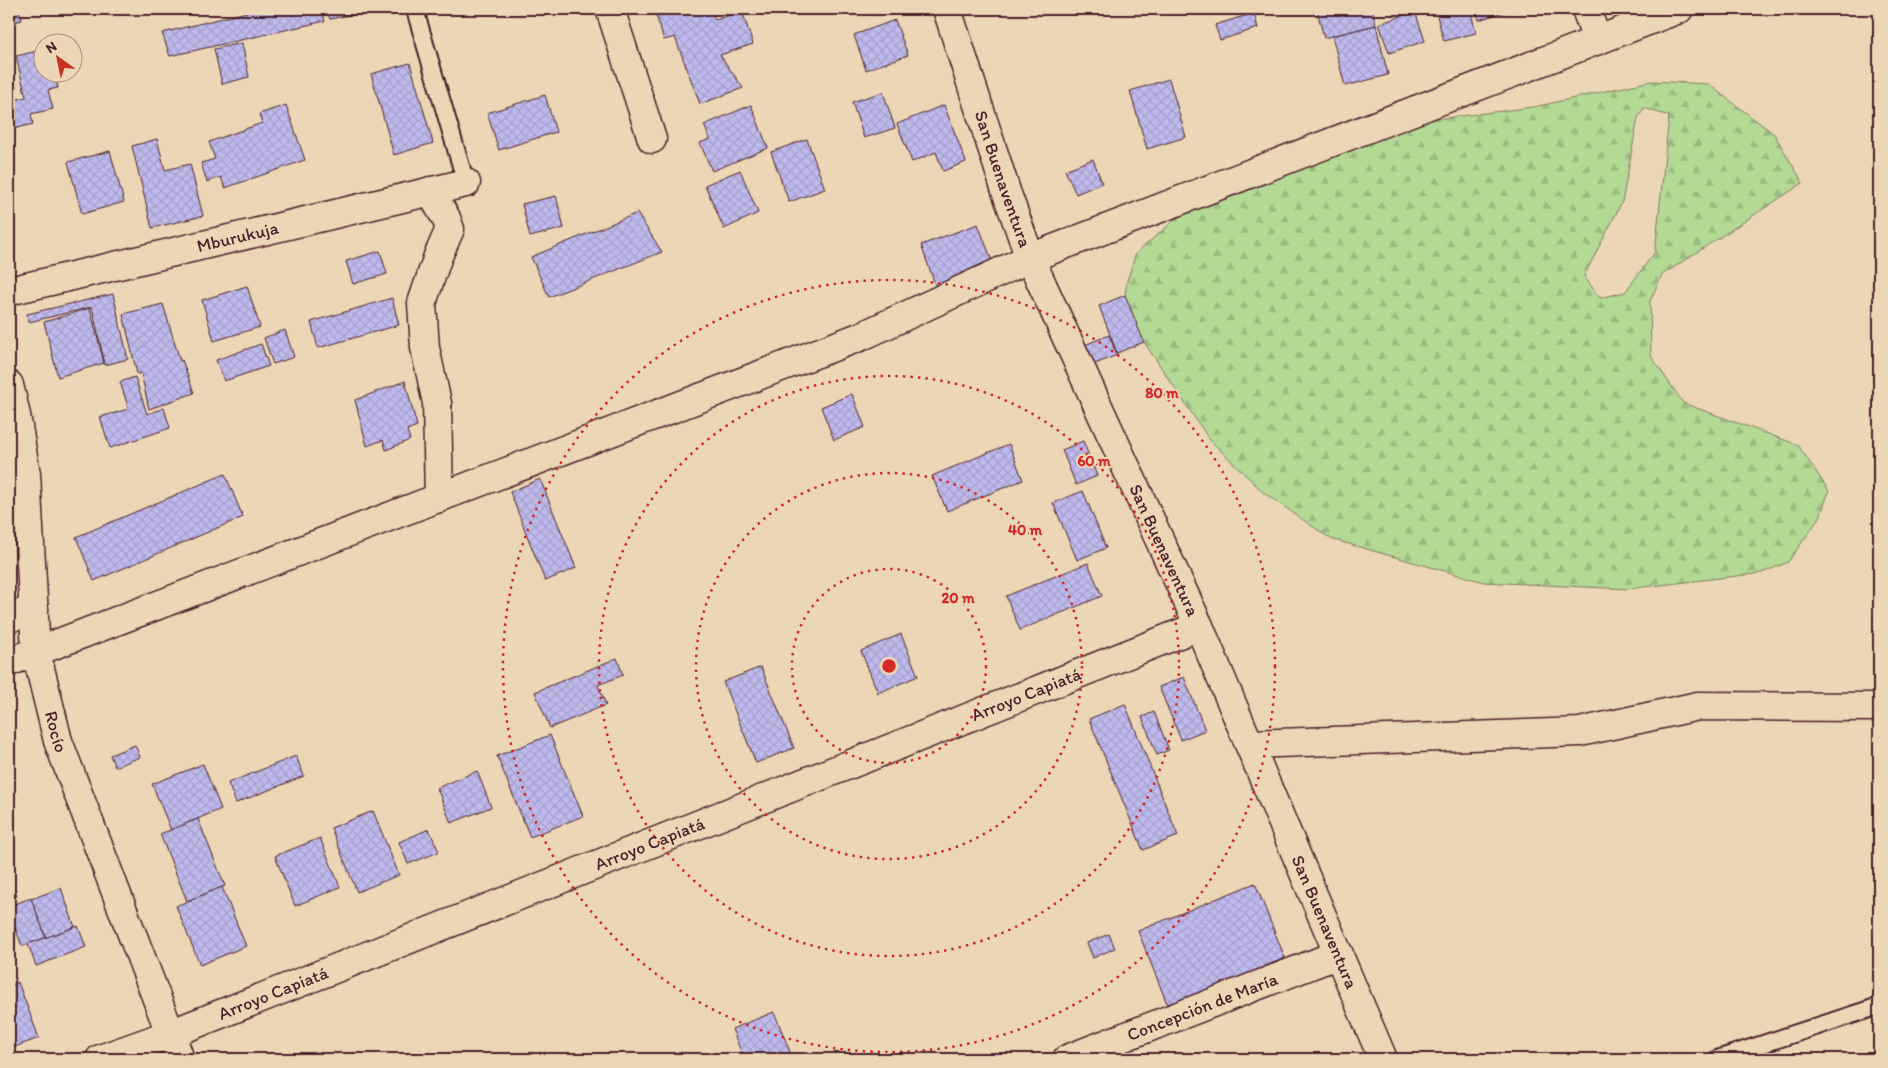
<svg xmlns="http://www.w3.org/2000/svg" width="1888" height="1068" viewBox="0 0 1888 1068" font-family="Itim,sans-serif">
	<defs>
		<pattern id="forest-firs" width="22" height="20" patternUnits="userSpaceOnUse" patternTransform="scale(1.25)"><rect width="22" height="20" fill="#b3d994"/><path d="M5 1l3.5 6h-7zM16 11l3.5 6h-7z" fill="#9bba80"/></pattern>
		<pattern id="building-cross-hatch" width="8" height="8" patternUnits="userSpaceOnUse" patternTransform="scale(1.25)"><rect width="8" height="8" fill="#bfbaec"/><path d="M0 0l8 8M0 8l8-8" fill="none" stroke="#a69fcb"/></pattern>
	</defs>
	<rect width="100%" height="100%" fill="#ebd7b5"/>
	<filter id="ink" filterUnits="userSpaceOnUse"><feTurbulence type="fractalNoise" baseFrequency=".02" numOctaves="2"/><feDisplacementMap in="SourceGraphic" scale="10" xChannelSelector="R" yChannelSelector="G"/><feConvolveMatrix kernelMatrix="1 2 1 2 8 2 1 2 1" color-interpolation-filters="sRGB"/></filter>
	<g filter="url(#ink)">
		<path fill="url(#forest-firs)" stroke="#7e7c60" fill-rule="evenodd" d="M1651,81l57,3 66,50 29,49 -141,92 -12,26 1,55 32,47 115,42 31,46 -9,26 -32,45 -26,11 -135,16 -143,-7 -153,-43 -67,-46 -55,-54 -65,-97 -10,-21 -9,-26 2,-14 9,-28 41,-35 -16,5 15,-25 204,-72 154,-19zM1644,108l25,8 -14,136 -30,40 -25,6 -16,-22 38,-74 16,-84z"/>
		<g fill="url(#building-cross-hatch)" stroke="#4a1f2b">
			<path d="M9,9h10l3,11 -13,3z"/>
			<path d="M259,9h62l4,12 -155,35 -8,-23z"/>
			<path d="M326,9h54l-50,10z"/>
			<path d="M654,9h57l4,11 27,-9 11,33 -33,11 23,33 -43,16 -25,-67 -11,3z"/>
			<path d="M1322,9h50l4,16 -52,13 -7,-28z"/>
			<path d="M1463,9h7l6,24 -32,8 -7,-25z"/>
			<path d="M1476,9h37l-34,11z"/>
			<path d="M1415,11l10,30 -36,12 -10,-29z"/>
			<path d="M1254,13l4,15 -38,12 -5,-15z"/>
			<path d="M895,20l13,35 -42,15 -12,-35z"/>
			<path d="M1376,25l12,50 -43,11 -13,-50z"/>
			<path d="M242,43l7,34 -27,7 -8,-35z"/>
			<path d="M42,50v22h13l3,16 -10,2 5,19 -22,5 2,10 -24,6v-29l17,-4 -10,-41z"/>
			<path d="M410,63l23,80 -39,12 -23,-81z"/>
			<path d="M1169,79l17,58 -39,12 -17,-58z"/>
			<path d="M883,92l12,36 -31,10 -12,-36z"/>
			<path d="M545,95l11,37 -57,18 -12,-37z"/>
			<path d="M286,105l19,55 -80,28 -4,-11 -14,5 -6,-19 14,-4 -6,-17 53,-19 -3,-9z"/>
			<path d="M751,105l17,43 -56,23 -12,-28 10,-4 -6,-14z"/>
			<path d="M944,105l22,57 -23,9 -7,-19 -24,10 -15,-38z"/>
			<path d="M157,139l8,31 25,-6 13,52 -51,12 -20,-82z"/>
			<path d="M807,139l18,50 -36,13 -18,-50z"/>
			<path d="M110,151l14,51 -42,12 -14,-52z"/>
			<path d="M1093,159l9,24 -26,11 -11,-24z"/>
			<path d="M740,170l18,43 -34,16 -19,-44z"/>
			<path d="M556,196l8,32 -34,9 -8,-33z"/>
			<path d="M637,213l25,39 -113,45 -18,-40z"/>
			<path d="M978,224l17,45 -58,21 -16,-45z"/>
			<path d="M380,251l7,23 -34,10 -7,-23z"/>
			<path d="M247,286l13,41 -46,14 -12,-41z"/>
			<path d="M113,294l15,65 -23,6 -13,-58 -63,15 -2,-8z"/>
			<path d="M1125,295l19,47 -27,11 -18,-47z"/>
			<path d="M392,298l7,27 -81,23 -7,-26z"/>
			<path d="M163,304l17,57 2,-1 12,33 -45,16 -8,-36 -4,1 -14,-60z"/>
			<path d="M90,308l14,55 -46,14 -14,-55z"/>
			<path d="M285,330l9,27 -21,7 -9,-26z"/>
			<path d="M1109,335l8,20 -34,14 -8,-20z"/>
			<path d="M261,344l8,22 -45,15 -8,-21z"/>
			<path d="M135,377l12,37 17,-6 6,20 -60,20 -10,-31 29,-8 -9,-27z"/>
			<path d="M405,381l12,45 -10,4 3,10 -24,10 -3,-10 -16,6 -12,-46z"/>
			<path d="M852,394l13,33 -31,13 -13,-33z"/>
			<path d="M1083,441l14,35 -21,9 -14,-35z"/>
			<path d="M1009,444l14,36 -76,31 -15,-35z"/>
			<path d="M225,474l18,43 -149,64 -18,-44z"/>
			<path d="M540,479l36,89 -31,13 -35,-89z"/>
			<path d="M1083,491l23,57 -29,12 -24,-57z"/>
			<path d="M1088,563l14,33 -82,34 -14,-34z"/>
			<path d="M901,634l17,42 -40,17 -17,-42z"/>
			<path d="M617,658l6,17 -25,10 8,20 -56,23 -15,-36z"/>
			<path d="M761,667l33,81 -38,15 -33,-81z"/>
			<path d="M1184,677l21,53 -24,10 -22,-53z"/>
			<path d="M1125,704l53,132 -35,14 -54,-131z"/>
			<path d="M1154,712l15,38 -12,5 -15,-38z"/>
			<path d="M550,735l33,81 -53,21 -33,-81z"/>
			<path d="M135,745l5,12 -25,10 -5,-12z"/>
			<path d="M296,756l8,20 -68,27 -8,-20z"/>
			<path d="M203,764l18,45 -50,21 -19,-46z"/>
			<path d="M477,771l14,36 -40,16 -14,-35z"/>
			<path d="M373,811l26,64 -42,17 -26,-64z"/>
			<path d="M198,819l27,67 -38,15 -27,-67z"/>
			<path d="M429,829l10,23 -31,12 -9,-22z"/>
			<path d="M320,838l20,49 -45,19 -20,-50z"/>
			<path d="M9,873l8,23 -8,3z"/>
			<path d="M1255,883l30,75 -117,48 -30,-75z"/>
			<path d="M222,887l24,59 -46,19 -24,-59z"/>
			<path d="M61,888l14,39 -29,11 -15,-39z"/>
			<path d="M31,898l15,40 -24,8 -13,-35v-5z"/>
			<path d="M78,926l8,21 -50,19 -8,-22z"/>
			<path d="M1109,934l6,14 -22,10 -6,-15z"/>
			<path d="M18,982l21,56 -30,11v-63z"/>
			<path d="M774,1012l19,47h-49l-12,-30z"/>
		</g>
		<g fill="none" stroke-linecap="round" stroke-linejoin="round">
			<g stroke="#4a1f2b" stroke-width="20">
				<g id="service">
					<path d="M415,10l51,173"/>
					<path d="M1717,1059l162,-53"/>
				</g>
			</g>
			<g stroke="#4a1f2b" stroke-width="31">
				<g id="minor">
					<path d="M610,9l42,130"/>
					<path id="s1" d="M947,9l59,182 24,67 169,368 184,433"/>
					<path d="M1586,9l11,31"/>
					<path d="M430,191l16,27 4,11 -12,27 -16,47 3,45 12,55 2,95"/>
					<path id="s2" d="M9,291l457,-108"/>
					<path d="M9,618l25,-9"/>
					<path d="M9,662l853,-326 168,-78 649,-249"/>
					<path d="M1249,744l331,-12 118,-26 181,1"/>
					<path id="s3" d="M170,1034l1029,-408"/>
					<path id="s4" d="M1067,1059l272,-105"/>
				</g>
			</g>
			<g stroke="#4a1f2b" stroke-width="31">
				<path id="tertiary" d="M100,1059l70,-25"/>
			</g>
			<g stroke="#4a1f2b" stroke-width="31">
				<g id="secondary">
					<path id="s5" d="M9,385l7,30 10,59 10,178 22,89 122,318"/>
				</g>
			</g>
			<use href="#service" stroke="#ebd7b5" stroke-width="16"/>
			<use href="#minor" stroke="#ebd7b5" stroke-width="28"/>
			<use href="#tertiary" stroke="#ebd7b5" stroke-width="28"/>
			<use href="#secondary" stroke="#ebd7b5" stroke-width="28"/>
		</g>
	</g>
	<g fill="none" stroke="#d62828" stroke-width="2.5" stroke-dasharray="2.5 5">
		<circle cx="889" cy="666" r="97"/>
		<circle cx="889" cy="666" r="193"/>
		<circle cx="889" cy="666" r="290"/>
		<circle cx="889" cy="666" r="386"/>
	</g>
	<g text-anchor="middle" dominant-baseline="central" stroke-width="4" stroke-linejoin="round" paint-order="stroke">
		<g font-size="18" fill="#4a1f2b" stroke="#ebd7b5">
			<text stroke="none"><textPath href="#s1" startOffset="179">San Buenaventura</textPath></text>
			<text stroke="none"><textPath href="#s2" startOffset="235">Mburukuja</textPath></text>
			<text stroke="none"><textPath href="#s1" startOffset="584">San Buenaventura</textPath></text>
			<text stroke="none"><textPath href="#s3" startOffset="921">Arroyo Capiatá</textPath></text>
			<text stroke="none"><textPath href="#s5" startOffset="351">Rocío</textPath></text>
			<text stroke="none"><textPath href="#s3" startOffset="516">Arroyo Capiatá</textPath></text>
			<text stroke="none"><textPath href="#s1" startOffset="989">San Buenaventura</textPath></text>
			<text stroke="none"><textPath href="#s3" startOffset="111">Arroyo Capiatá</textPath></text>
			<text stroke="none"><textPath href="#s4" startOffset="145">Concepción de María</textPath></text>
		</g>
	</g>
	<circle cx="889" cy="666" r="8" fill="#d62828" stroke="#ebd7b5" stroke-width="2.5"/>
	<g font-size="15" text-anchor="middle" font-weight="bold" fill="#d62828" stroke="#ebd7b5" stroke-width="4" stroke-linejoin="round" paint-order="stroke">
		<text x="1162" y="398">80 m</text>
		<text x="1094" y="466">60 m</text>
		<text x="1025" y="535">40 m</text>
		<text x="958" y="603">20 m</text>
	</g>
	<rect width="1888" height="1068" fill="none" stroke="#ebd7b5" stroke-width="30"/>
	<rect x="15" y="15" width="1858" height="1038" fill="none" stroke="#4a1f2b" stroke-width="2" filter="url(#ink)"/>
	<g transform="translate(58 58) rotate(327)"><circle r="24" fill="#ebd7b5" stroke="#ab8d7e"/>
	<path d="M0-4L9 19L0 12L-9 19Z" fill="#c8321e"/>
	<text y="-8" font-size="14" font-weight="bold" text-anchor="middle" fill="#4a1f2b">N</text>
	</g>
</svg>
